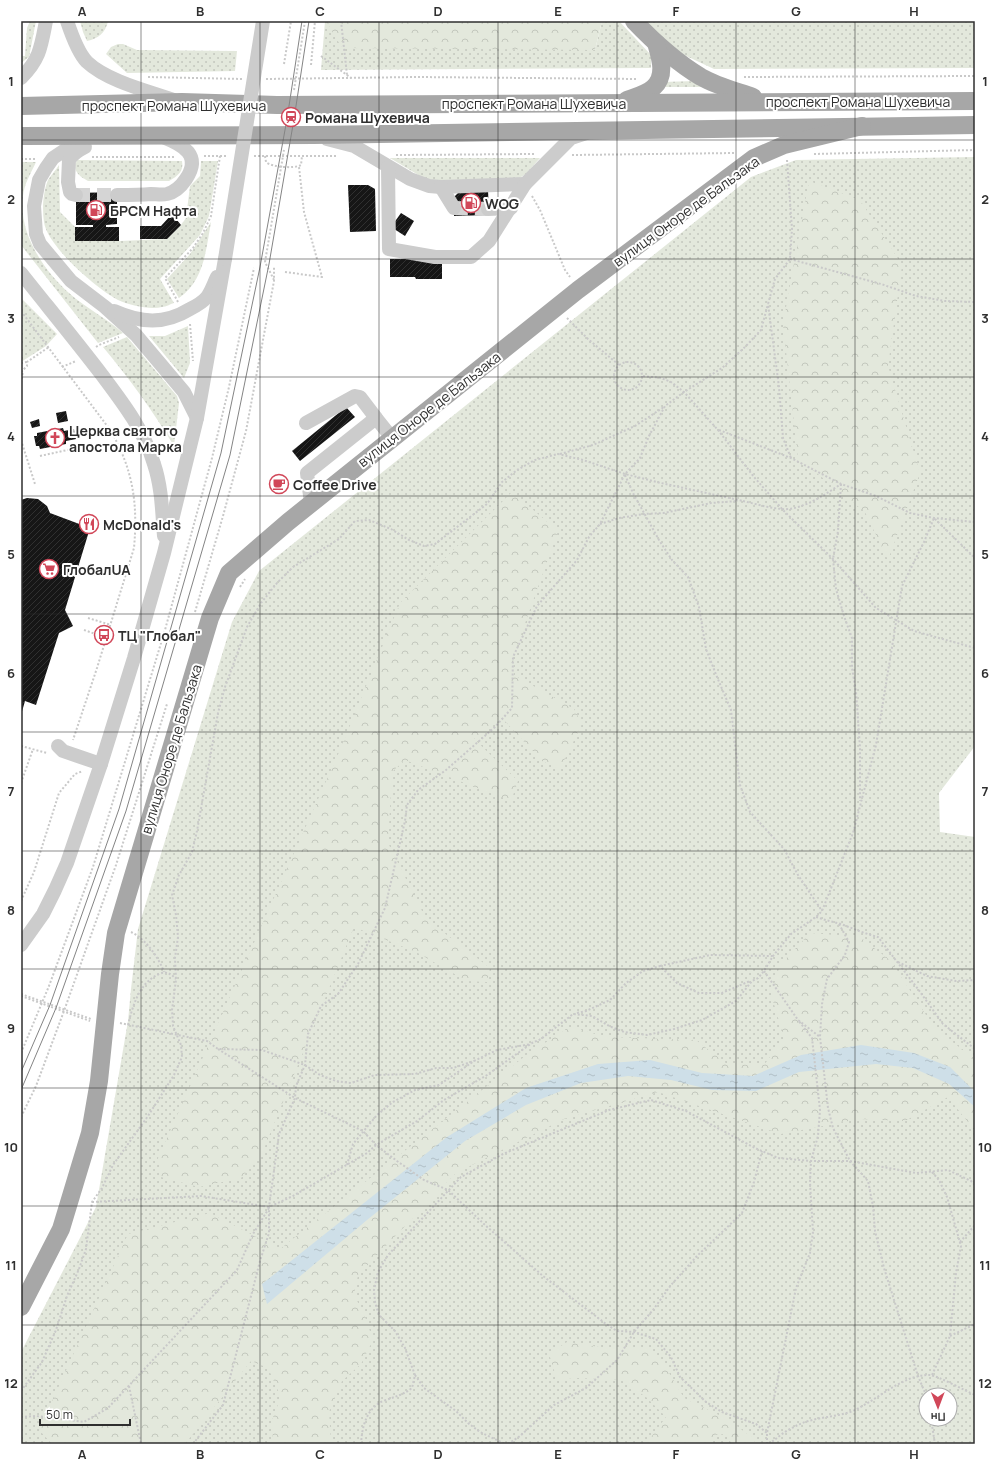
<svg xmlns="http://www.w3.org/2000/svg" width="996" height="1465" viewBox="0 0 996 1465" font-family="Manrope,sans-serif">
	<defs>
		<pattern id="grass-dots" width="8" height="8" patternUnits="userSpaceOnUse"><rect width="8" height="8" fill="#e3e8dc"/><path d="M2 2h.1M6 6h.1" fill="none" stroke="#c3c7bd" stroke-width="1.8" stroke-linecap="round"/></pattern>
		<pattern id="forest-crowns" width="20" height="18" patternUnits="userSpaceOnUse"><rect width="20" height="18" fill="#e3e8dc"/><path d="M2 6a3 3 0 1 1 6 0M12 15a3 3 0 1 1 6 0" fill="none" stroke="#c3c7bd"/></pattern>
		<pattern id="water-ripples" width="26" height="14" patternUnits="userSpaceOnUse"><rect width="26" height="14" fill="#cedfe8"/><path d="M2 4q2-2 4 0t4 0M15 11q2-2 4 0t4 0" fill="none" stroke="#b1c0c7"/></pattern>
		<pattern id="building-hatch" width="6" height="6" patternUnits="userSpaceOnUse"><rect width="6" height="6" fill="#161616"/><path d="M-1 1l2-2M0 6l6-6M5 7l2-2" fill="none" stroke="#303030"/></pattern>
	</defs>
	<rect width="100%" height="100%" fill="#fff"/>
	<g fill="url(#grass-dots)" fill-rule="evenodd">
		<path d="M30,21h6l-7,36 -8,6v-7h4l2,-28z"/>
		<path d="M80,21h28c-2,11 -10,18 -21,20l-4,-9z"/>
		<path d="M325,21l270,29 7,-29h17l32,34v13l-330,2z"/>
		<path d="M646,21h329v47l-261,1 -32,-15 -20,-16z"/>
		<path d="M118,44h5l14,6 100,1 -2,20 -108,2 -21,-19 5,-7z"/>
		<path d="M697,81l12,6h-51l3,-5z"/>
		<path d="M975,157v589l-36,47 1,39 35,5v607h-954v-92l75,-145 32,-186 3,-32 7,-60 94,-307 27,-51 492,-394 45,-17zM926,1395h24v24h-24z"/>
		<path d="M390,158h150l-14,16 -8,5 -74,3 -19,-3z"/>
		<path d="M77,160l105,1c2,10 -4,15 -13,20h-81c-9,-5 -16,-10 -11,-21z"/>
		<path d="M201,161h17l-9,55 -9,19 -40,44 14,24c-4,1 -8,4 -12,4 -12,3 -33,-2 -44,-7 -21,-11 -71,-54 -74,-78 -2,-13 -1,-30 4,-42 3,-5 8,-10 11,-15l1,47 15,15 44,14 48,-2 14,-14 5,-7 4,-32 10,-10z"/>
		<path d="M21,162h15c-5,11 -12,22 -13,34 -5,36 20,74 46,97 17,15 37,25 54,40l-25,10 -77,-98z"/>
		<path d="M211,222c-5,28 -7,59 -32,76l-12,-19 23,-25z"/>
		<path d="M21,298l36,36 -11,12 -25,16z"/>
		<path d="M188,326l2,37 -6,15 -35,-42h16z"/>
		<path d="M127,337l50,59 2,7 -5,43c-21,-35 -45,-68 -71,-99z"/>
	</g>
	<g fill="url(#forest-crowns)">
		<path d="M326,21h276l-7,29 -253,-2z"/>
		<path d="M809,181l51,19 42,65 -14,101 32,107 -32,87 -23,-48 -67,-54 -15,-134z"/>
		<path d="M512,492l46,39 -45,126 1,18 60,34 8,15 -22,45 -18,-8 -40,-43 -28,21 44,42 -7,20 -106,-41 -13,12 -4,71 38,76 64,49 -3,14 -20,-1 -51,-29 -62,-25 -91,224 -22,27 -42,9 -38,-10 -3,-19 182,-408 60,-147z"/>
		<path d="M810,933l50,4 31,24 44,68 40,30v72l-27,-34 -43,24 -46,-2 -78,15 -123,-42 -94,27 -108,54 -98,102 -4,20 10,19 9,26 -12,24 -19,17 -13,31 2,30 1,2h-59l-1,-24 9,-23 -13,-29 -17,-7 -66,83h-133l-13,-14 89,-196 82,-21 70,36 249,-196 41,-26 36,10 90,3 31,24 37,1 20,-27 -13,-44 9,-29z"/>
		<path d="M567,1342l39,6 42,1 14,12 22,37 43,21 26,19 3,6h-24l-7,-10 -11,1 -3,9h-65l20,-27 -20,-20 -25,-17 -43,-2 -21,2 -8,-26z"/>
	</g>
	<path fill="url(#water-ripples)" d="M861,1045l53,8 36,14 25,25v15l-26,-23 -36,-16 -37,-4 -77,8 -43,19 -44,-1 -41,-10 -43,-4 -47,7 -55,22 -61,36 -98,79 -100,84 -5,-20 185,-147 79,-49 72,-24 52,-4 52,13 51,3 48,-21z"/>
	<g fill="url(#building-hatch)">
		<path d="M348,185h20l7,4 1,42 -26,1z"/>
		<path d="M488,189l1,26 -35,1v-19l7,-7z"/>
		<path d="M117,192v32l-11,1v2h13v14h-44v-14h18v-2h-17v-32z"/>
		<path d="M401,213l13,8 -9,15 -14,-9z"/>
		<path d="M172,214l9,11 -14,14h-27v-13h21z"/>
		<path d="M390,259h27l25,2v18h-26l-1,-2h-25z"/>
		<path d="M346,407l9,10 -55,44 -8,-10z"/>
		<path d="M66,411l2,10 -10,2 -2,-10z"/>
		<path d="M39,419l1,7 -8,2 -2,-6z"/>
		<path d="M63,428l1,3 10,-2 2,10 -10,2v3l-26,5 -1,-3h-3l-2,-10h3v-3z"/>
		<path d="M278,476l9,10 -6,6 -9,-11z"/>
		<path d="M27,498l11,1 9,7 3,7 40,15 -25,82 8,16 -14,7 -23,72 -11,-4 -4,14v-215z"/>
	</g>
	<g fill="none" stroke-linecap="round" stroke-linejoin="round">
		<g stroke="#d5d5d5" stroke-width="14" stroke-dasharray="14 7" stroke-linecap="butt">
			<path d="M76,195h41"/>
			<path d="M454,208l34,1"/>
		</g>
		<g stroke="#c9c9c9" stroke-width="2" stroke-dasharray="2 2" stroke-linecap="butt">
			<path d="M341,21l6,54"/>
			<path d="M321,56l30,22"/>
			<path d="M284,64l7,-43"/>
			<path d="M311,65l4,-44"/>
			<path d="M148,77l94,2"/>
			<path d="M744,77l231,-1"/>
			<path d="M266,79l151,-2 221,2"/>
			<path d="M294,90l11,-69"/>
			<path d="M814,154l161,-4"/>
			<path d="M396,155l140,-1"/>
			<path d="M572,155l164,-2"/>
			<path d="M204,156h24"/>
			<path d="M254,156h84"/>
			<path d="M265,156l1,6c5,5 28,7 35,3l1,-9"/>
			<path d="M92,157h82"/>
			<path d="M21,159h15"/>
			<path d="M787,160l5,69 -2,30 -15,20 -7,25 11,83 4,51 8,20"/>
			<path d="M532,196l8,14 25,60 5,7"/>
			<path d="M790,259l91,25 35,12 29,5 30,1"/>
			<path d="M285,272l37,5 -18,-65 -5,-45"/>
			<path d="M274,280l-9,-18 19,-112"/>
			<path d="M178,302l-13,-24 28,-30 10,-15 8,-17 9,-60"/>
			<path d="M21,311l90,120c22,39 27,72 23,117l-37,120 -24,72"/>
			<path d="M567,318l21,21 31,26"/>
			<path d="M190,324l3,37"/>
			<path d="M96,347l3,-2 20,-8"/>
			<circle cx="628" cy="376" r="14"/>
			<path d="M21,363l6,-1"/>
			<path d="M62,367l14,-6"/>
			<path d="M21,372l6,-6v-4l22,-15"/>
			<path d="M643,376l18,2 10,4 13,10 34,38 36,47 29,33 50,49 43,49 38,23 61,17"/>
			<path d="M21,383l2,-12"/>
			<path d="M719,430l72,28 50,26 35,12 34,17 24,5 41,4"/>
			<path d="M21,440l14,44"/>
			<path d="M560,454l33,-9 42,-19 29,-19"/>
			<path d="M40,456l50,-11 -2,-10 23,-4"/>
			<path d="M625,475l9,20 25,45 13,20 16,17 11,30 7,42 11,28 14,33 9,75 10,27 34,37 14,26 24,36"/>
			<path d="M841,484l-3,47 -5,28 3,30 8,27 8,22v30l4,24 4,55v54"/>
			<path d="M743,501c13,3 26,7 39,8 19,2 44,-15 59,-25"/>
			<path d="M600,524l19,-6 25,-4 20,-1 47,-10 27,-2"/>
			<path d="M240,587l5,-8"/>
			<path d="M195,612l28,-96 23,-85 28,-150v-14"/>
			<path d="M88,618l23,7"/>
			<path d="M84,630l23,8"/>
			<path d="M21,746l26,7"/>
			<path d="M21,783l12,-34"/>
			<path d="M21,901l13,-29 25,-79 16,-19 8,-3"/>
			<path d="M816,917c9,3 17,5 25,7 13,5 25,10 37,13l40,52 25,35 32,25"/>
			<path d="M839,924l10,18 -4,13 -18,24 -5,25 -2,33 8,71 5,20 17,33 18,20 5,25 2,25 9,37 34,108 8,19"/>
			<path d="M131,932c14,6 28,26 33,40"/>
			<path d="M898,962l29,14 29,5 19,-1"/>
			<path d="M660,966l50,-11 63,1"/>
			<path d="M764,971l34,49 22,17"/>
			<path d="M21,994l70,25"/>
			<path d="M21,996l69,25"/>
			<path d="M577,1013l9,-2 24,-11 16,-17 17,-12 17,-5 17,17 22,10h23l28,-12"/>
			<path d="M120,1023l87,18 11,8 44,1 43,15 15,10 16,6 15,2 24,-8 40,-1 21,-6h17l21,-7"/>
			<path d="M128,1025c5,-20 11,-42 31,-51 7,-3 11,-1 17,5"/>
			<path d="M218,1049l77,49 68,33 13,14 21,16 27,19 24,10 37,35 58,51 63,48 11,7 17,1 22,7 15,18 9,20 26,25 16,10 34,12 11,9"/>
			<path d="M21,1053l28,-67 44,-119 72,-237 47,-172 17,-71 25,-119"/>
			<path d="M21,1117l15,-31 28,-75 52,-146 51,-161"/>
			<path d="M347,1165l6,-21 24,-29 16,-13 22,-12 24,-5 35,-24 23,-11 34,-6"/>
			<path d="M932,1172l7,8 8,17 14,49 -5,27 -6,63 -18,39"/>
			<path d="M92,1202l109,-6 68,11 24,-11 74,-43 9,-8 41,-24 27,-21 43,-25 45,-32 9,-4 32,-25 19,2 17,10 15,6 23,3 27,-6 28,-9 34,-19 16,-20 6,-3 6,-7 9,-15 18,-22 25,-17 6,-6 31,-78 23,-88 26,-159 22,-44 10,-24 41,40"/>
			<path d="M960,1242l15,-17"/>
			<path d="M950,1336l25,-12"/>
			<path d="M415,1375l9,13 32,23 12,12 12,9 25,12"/>
			<path d="M129,1386l12,58"/>
			<path d="M21,1391l21,-29 14,-32 11,-34 12,-27 7,-20 6,-47 10,-14 11,-23 35,-49 26,-41 8,-18 -1,-12 -8,-19 -1,-16 4,-30 -1,-22 3,-21 -2,-22 -4,-20 7,-20 13,-23 5,-21 21,-118 7,-26 22,-60 14,-24 16,-20 16,-16 46,-28 16,-18 14,-1 22,9 18,11 15,6 11,-2 52,-40 15,-22 15,-12 18,-10 23,-6 25,6 42,14 36,9 82,18"/>
			<path d="M21,1417l15,-1 48,6 24,-14 129,-138 16,-36 16,-26"/>
			<path d="M931,1419l4,25"/>
			<path d="M193,1444l30,-39 37,-144 9,-28v-26l10,-73 16,-36 1,-12 9,-21 3,-31 13,-28 17,-12 20,-30 27,-56 20,-87 2,-16 11,-15 28,-20 49,-43 17,-19 1,-51 24,-51 40,-46 12,-23 11,-13 25,-50 15,-16 9,-22 16,-30 19,-14 38,-24 23,-21 16,-17 7,-26"/>
			<path d="M361,1444c1,-17 5,-35 22,-43 11,-4 20,-6 29,-13l3,-13 -10,-27 -10,-17 -16,-16 -4,-13 -1,-12 4,-18 10,-17 73,-78 42,-23 106,-44 42,-10 35,11 69,37 23,10 33,3h39l66,12 32,-3 23,11 4,4"/>
			<path d="M508,1444l12,-8 34,-31 32,-17 31,-28 17,-28 19,-22 18,-25 26,-29 45,-43 12,-31 8,-31"/>
			<path d="M767,1444v-11l29,-145 14,-35 3,-21 -3,-50 1,-21 7,-25 2,-26 -8,-72 -14,-18"/>
			<path d="M769,1444c8,-6 16,-13 25,-17 17,-10 38,-9 56,-15 26,-10 52,-38 80,-37 8,1 36,16 45,20"/>
		</g>
		<g stroke="#ccc" stroke-width="14">
			<path d="M67,21c4,12 11,32 20,41 20,19 61,29 87,38"/>
			<path d="M21,78c19,-19 20,-31 25,-57"/>
			<path d="M86,136l-33,22 -7,10 -7,12 -5,26 2,28 4,10 31,37 34,26 31,28 48,57 13,26"/>
			<path d="M327,139l27,7 56,33 19,7 12,1 84,-3"/>
			<path d="M388,167l1,82 46,8h36l18,-16 36,-57 46,-46 15,-5"/>
			<path d="M441,187l13,21"/>
			<path d="M76,195l-4,-1 -2,-2 -2,-10 1,-22c3,-5 10,-10 16,-13"/>
			<path d="M117,195c11,0 23,0 34,-1 5,0 11,1 16,0 8,-2 15,-9 19,-15 16,-24 -3,-34 -23,-42"/>
			<path d="M488,209l23,-1"/>
			<path d="M21,273c27,34 55,68 81,102 21,28 42,55 52,89 8,24 8,48 10,72"/>
			<path d="M114,311c27,12 50,14 76,-2 6,-3 13,-7 17,-12 4,-5 7,-14 10,-20"/>
			<path d="M306,423l49,-27 5,1 16,21"/>
			<path d="M311,503l-4,-30 69,-55 16,20"/>
			<path d="M58,746l5,5 38,13"/>
			<path d="M21,945l22,-31 12,-24 12,-27 34,-99 33,-106 30,-105 33,-135 28,-159"/>
		</g>
		<g stroke="#a7a7a7" stroke-width="18">
			<path d="M634,21c20,21 42,41 67,56 16,9 35,14 52,20"/>
			<path d="M627,100c8,-3 19,-6 26,-12 14,-12 7,-31 3,-45"/>
			<path d="M21,106l161,-4 95,3 698,-4"/>
			<path d="M21,136l293,-1 661,-10"/>
			<path d="M21,1307l40,-78 29,-96 9,-52 11,-107 6,-41 94,-315 19,-45 59,-51 290,-232 176,-132 30,-13 78,-19"/>
		</g>
		<g stroke="#848484" stroke-width="1">
			<path d="M21,1072l29,-67 69,-196 102,-356 39,-186 27,-148 15,-98"/>
			<path d="M21,1090l35,-82 70,-197 104,-356 39,-191 25,-145 15,-98"/>
		</g>
		<path stroke="#ccc" stroke-width="14" d="M225,259l38,-238"/>
	</g>
	<path fill="none" stroke="#2f2f2f" stroke-width="1" stroke-opacity="0.55" d="M141,21v1423M260,21v1423M379,21v1423M498,21v1423M617,21v1423M736,21v1423M855,21v1423M21,140h954M21,259h954M21,377h954M21,496h954M21,614h954M21,732h954M21,851h954M21,969h954M21,1088h954M21,1206h954M21,1325h954"/>
	<defs>
		<g id="station-ring" transform="scale(1)"><circle r="9.5" fill="#fff" stroke="#d14759" stroke-width="1.5"/><path d="M-3-6H3Q5-6 5-4V2Q5 4 3 4L4.5 6H3L1.5 4h-3L-3 6H-4.5L-3 4Q-5 4-5 2V-4Q-5-6-3-6ZM-3.5-4v3h7v-3ZM-3.5 1v1.5H-2V1ZM2 1v1.5H3.5V1Z" fill="#d14759"/></g>
		<g id="fuel-ring" transform="scale(1)"><circle r="9.5" fill="#fff" stroke="#d14759" stroke-width="1.5"/><path d="M-5.5-6h7V0h2V4h1.3V-2.5L3-4.5l.8-.8L6-3V5H2.5V1h-1V6h-7ZM-4.2-4.7v3.2H.2V-4.7Z" fill="#d14759"/></g>
		<g id="church-ring" transform="scale(1)"><circle r="9.5" fill="#fff" stroke="#d14759" stroke-width="1.5"/><path d="M-1.2-6h2.4v3.5h3.3v2.4h-3.3V6h-2.4V-.1h-3.3v-2.4h3.3Z" fill="#d14759"/></g>
		<g id="cafe-ring" transform="scale(1)"><circle r="9.5" fill="#fff" stroke="#d14759" stroke-width="1.5"/><path d="M-5.5-4.5H6V0H3Q3 3.5 0 3.5H-2.5Q-5.5 3.5-5.5 0ZM3-3.2v2h1.7v-2ZM-6 4.5H4V6H-6Z" fill="#d14759"/></g>
		<g id="restaurant-ring" transform="scale(1)"><circle r="9.5" fill="#fff" stroke="#d14759" stroke-width="1.5"/><path d="M-5-6h1v4h1v-4h1v4h1v-4h1v5L-1.5 .5V6h-2V.5L-5-1ZM5-6V6H3V1.5H1.5Q1.5-4 5-6Z" fill="#d14759"/></g>
		<g id="supermarket-ring" transform="scale(1)"><circle r="9.5" fill="#fff" stroke="#d14759" stroke-width="1.5"/><path d="M-6-5.5h2.5l.6 2H6L4.5 2H-2.5L-4.4-4H-6ZM-1.5 3.2a1.3 1.3 0 1 0 .1 0ZM3 3.2a1.3 1.3 0 1 0 .1 0Z" fill="#d14759"/></g>
		<g id="bus-ring" transform="scale(1)"><circle r="9.5" fill="#fff" stroke="#d14759" stroke-width="1.5"/><path d="M-5-6H5V4H4V6H2V4H-2V6H-4V4H-5ZM-3.5-4V0h7V-4ZM-3.5 1.2v1.5H-2V1.2ZM2 1.2v1.5H3.5V1.2Z" fill="#d14759"/></g>
	</defs>
	<g fill-rule="evenodd">
		<use href="#station-ring" x="291" y="117"/>
		<use href="#fuel-ring" x="471" y="203"/>
		<use href="#fuel-ring" x="96" y="210"/>
		<use href="#church-ring" x="55" y="438"/>
		<use href="#cafe-ring" x="279" y="484"/>
		<use href="#restaurant-ring" x="89" y="524"/>
		<use href="#supermarket-ring" x="49" y="569"/>
		<use href="#bus-ring" x="104" y="635"/>
	</g>
	<g text-anchor="middle" dominant-baseline="central" stroke-width="4" stroke-linejoin="round" paint-order="stroke">
		<g font-size="14" fill="#2f2f2f" stroke="#fff">
			<text x="858" y="101">проспект Романа Шухевича</text>
			<text x="534" y="103">проспект Романа Шухевича</text>
			<text x="174" y="105">проспект Романа Шухевича</text>
			<text transform="translate(686 211) rotate(-36)">вулиця Оноре де Бальзака</text>
			<text transform="translate(429 409) rotate(-38)">вулиця Оноре де Бальзака</text>
			<text transform="translate(171 749) rotate(-73)">вулиця Оноре де Бальзака</text>
		</g>
		<g font-size="14" font-weight="bold" fill="#2f2f2f" stroke="#fff" text-anchor="start">
			<text x="305" y="117">Романа Шухевича</text>
			<text x="485" y="203">WOG</text>
			<text x="110" y="210">БРСМ Нафта</text>
			<text x="69" y="430">Церква святого<tspan x="69" dy="16">апостола Марка</tspan></text>
			<text x="293" y="484">Coffee Drive</text>
			<text x="103" y="524">McDonald's</text>
			<text x="63" y="569">ГлобалUA</text>
			<text x="118" y="635">ТЦ "Глобал"</text>
		</g>
	</g>
	<rect width="996" height="1465" fill="none" stroke="#ffffff" stroke-width="44"/>
	<g transform="translate(938 1407) rotate(179)"><circle r="19" fill="#ffffff" stroke="#acacac"/>
	<path d="M0-3L7 15L0 10L-7 15Z" fill="#d14759"/>
	<text y="-6" font-size="11" font-weight="bold" text-anchor="middle" fill="#2f2f2f">Пн</text>
	</g>
	<path d="M40 1419v6h90v-6" fill="none" stroke="#2f2f2f" stroke-width="2"/>
	<text x="46" y="1419" font-size="12" fill="#2f2f2f" stroke="#ffffff" stroke-width="3" paint-order="stroke">50 m</text>
	<rect x="22" y="22" width="952" height="1421" fill="none" stroke="#2f2f2f" stroke-width="1.5"/>
	<g font-size="13" text-anchor="middle" font-weight="bold" fill="#2f2f2f">
		<text x="82" y="16">A</text>
		<text x="200" y="16">B</text>
		<text x="320" y="16">C</text>
		<text x="438" y="16">D</text>
		<text x="558" y="16">E</text>
		<text x="676" y="16">F</text>
		<text x="796" y="16">G</text>
		<text x="914" y="16">H</text>
		<text x="11" y="86">1</text>
		<text x="985" y="86">1</text>
		<text x="11" y="204">2</text>
		<text x="985" y="204">2</text>
		<text x="11" y="323">3</text>
		<text x="985" y="323">3</text>
		<text x="11" y="441">4</text>
		<text x="985" y="441">4</text>
		<text x="11" y="559">5</text>
		<text x="985" y="559">5</text>
		<text x="11" y="678">6</text>
		<text x="985" y="678">6</text>
		<text x="11" y="796">7</text>
		<text x="985" y="796">7</text>
		<text x="11" y="915">8</text>
		<text x="985" y="915">8</text>
		<text x="11" y="1033">9</text>
		<text x="985" y="1033">9</text>
		<text x="11" y="1152">10</text>
		<text x="985" y="1152">10</text>
		<text x="11" y="1270">11</text>
		<text x="985" y="1270">11</text>
		<text x="11" y="1388">12</text>
		<text x="985" y="1388">12</text>
		<text x="82" y="1459">A</text>
		<text x="200" y="1459">B</text>
		<text x="320" y="1459">C</text>
		<text x="438" y="1459">D</text>
		<text x="558" y="1459">E</text>
		<text x="676" y="1459">F</text>
		<text x="796" y="1459">G</text>
		<text x="914" y="1459">H</text>
	</g>
</svg>
